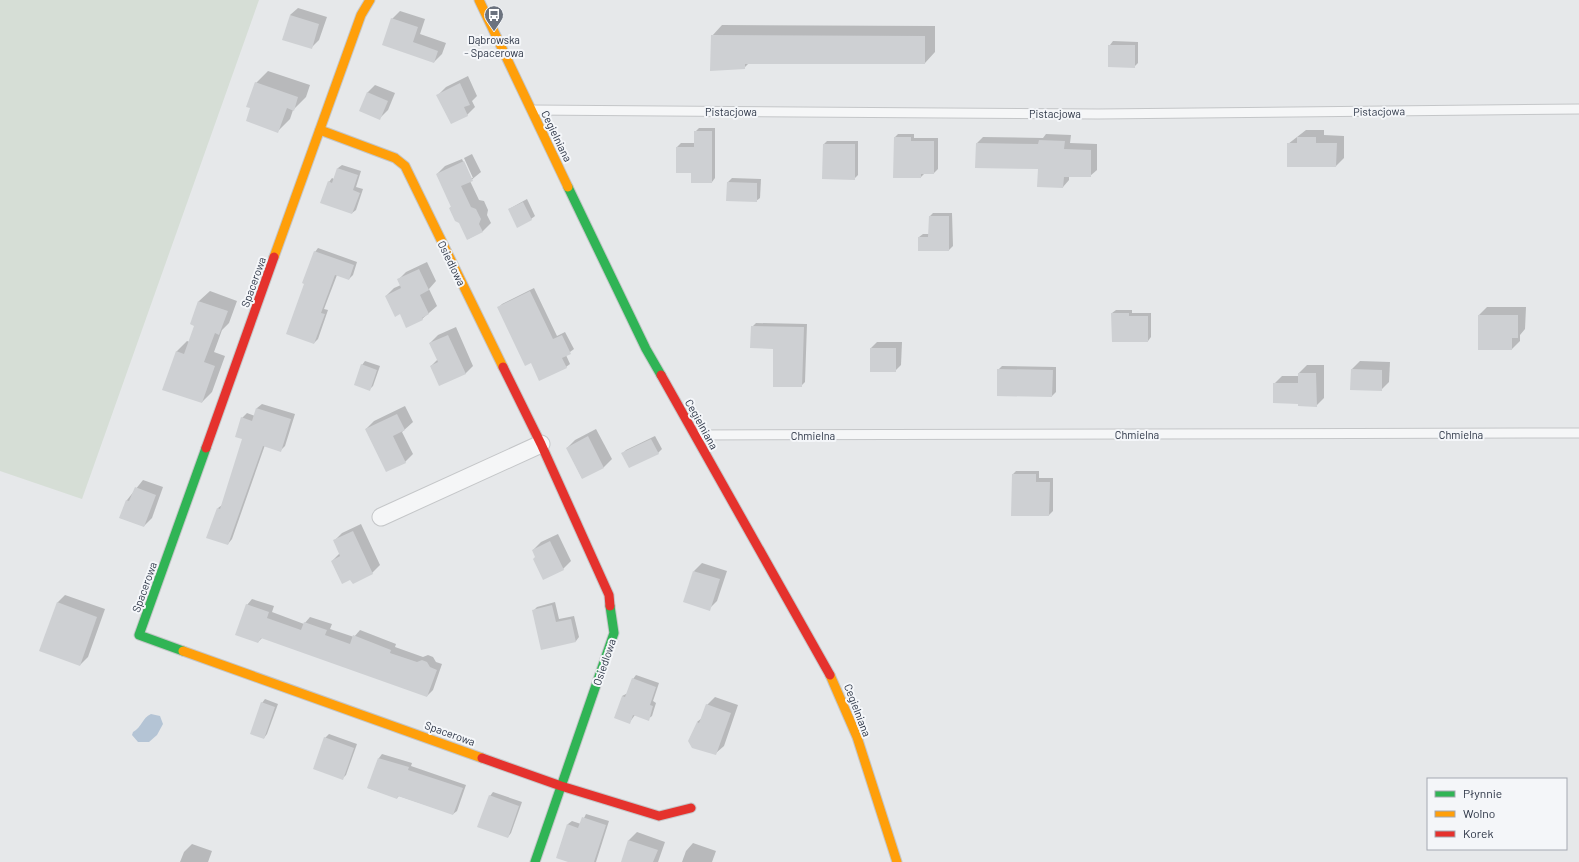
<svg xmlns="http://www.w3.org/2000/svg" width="1579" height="862" viewBox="0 0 1579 862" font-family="Barlow,sans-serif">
	<rect width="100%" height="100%" fill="#e6e8ea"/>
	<path fill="#d6ded6" d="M0,0h259l-177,499 -82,-28z"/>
	<path fill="#b4c4d5" d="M151,714l9,2 3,8 -6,11 -8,7h-11l-6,-7 1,-3c9,-5 9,-14 18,-18z"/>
	<g fill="#0003">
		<path d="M298,8l29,9 -8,23 -8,8 -21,-33z"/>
		<path d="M400,11l25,8 -5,15 26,9 -4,11 -8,8 -51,-18 9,-25z"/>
		<path d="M722,25l213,1v26l-10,11h-176l-5,5 -32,-32z"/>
		<path d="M1113,41l25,1v21l-4,4 -24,-22z"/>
		<path d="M268,71l42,14 -4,12 -13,13 -3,9 -12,12 -27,-23 5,-25z"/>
		<path d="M468,76l9,20 -5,5 3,6 -8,8 -29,-20 8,-8z"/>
		<path d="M375,85l20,8 -7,17 -8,8 -13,-25z"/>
		<path d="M699,128h16v50l-3,4 -20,-10 -15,-25 4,-4h14v-11z"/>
		<path d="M1306,130h18v5l20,1v22l-8,8h-48v-22z"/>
		<path d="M898,134h16v4h24v31l-4,4h-9l-4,4 -26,-40z"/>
		<path d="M1046,134l25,1 -1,8 27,1v26l-7,6h-21v4l-6,7 -24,-19 -62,-25 6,-6 60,1z"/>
		<path d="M827,141h31v34l-4,4 -30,-35z"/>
		<path d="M472,154l9,18 -11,9 9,19 5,1 4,9 -1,5 4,8 -8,8 -15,8 -8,-17 -10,-14 2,-2 -15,-32 8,-8 17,-7 9,19h2l-9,-20z"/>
		<path d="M342,165l19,6 -5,16 7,2 -7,21 -4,3 -23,-31 3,-4 2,1 4,-11z"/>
		<path d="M732,178l29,1 -1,19 -4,3 -28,-19z"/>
		<path d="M527,199l8,17 -4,3 -22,-10z"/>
		<path d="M933,213h19l1,33 -4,4 -30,-13 4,-3h6l1,-18z"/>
		<path d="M318,248l39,14 -4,13 -4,4 -12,-4 -13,34 4,1 -10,29 -4,4 1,-91z"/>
		<path d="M427,262l9,19 -7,8 8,17 -15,13 -22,-6 -14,-17 8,-8 7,-3 -3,-5 8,-8z"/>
		<path d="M534,288l23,48 8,-4 9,17 -8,6 4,9 -4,3 -35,-5 -33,-54 4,-4z"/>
		<path d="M210,291l27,10 -8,22 -7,7 -8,22 11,4 -13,36 -10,10 -26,-50 11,-11 3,1 6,-17 -5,-1 8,-23z"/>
		<path d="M1487,307h39l-1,22 -5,6v6l-8,8h-33v-34z"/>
		<path d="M1116,310h16v3h19v24l-3,4 -36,-28z"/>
		<path d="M756,323l51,1 -2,58 -4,4 -27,-38 -22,-21z"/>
		<path d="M456,327l17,39 -8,8 -34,-8 7,-7 -8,-16 8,-8z"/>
		<path d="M877,342h25l-1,23 -6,6 -24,-23z"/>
		<path d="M365,361l15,5 -7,20 -4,4 -7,-25z"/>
		<path d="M1360,361l30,1 -1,20 -8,8 -30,-1 1,-20z"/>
		<path d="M1307,365h17v33l-8,8 -17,-3 -25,-19 8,-8h17v-3z"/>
		<path d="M1002,366l54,1v25l-4,4 -54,-26z"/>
		<path d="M262,404l33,10 -10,32 -4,4 -16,-5 -33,94 -4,5 -10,-36 4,-3 22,-67 -2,-20 5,-5 8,3 2,-8z"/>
		<path d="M405,406l8,16 -11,10 11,22 -8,8 -39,-33 8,-8z"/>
		<path d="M596,429l16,30 -8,8 -22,11 -15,-30 8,-8z"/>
		<path d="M655,436l7,13 -4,4h-35l3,-3z"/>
		<path d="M1016,471h23v7h14v33l-4,4h-37l1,-41z"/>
		<path d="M143,480l20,7 -11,31 -8,8 -23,-8 6,-18z"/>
		<path d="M361,524l19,41 -8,8 -40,-12 8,-8 -6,-12 8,-8z"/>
		<path d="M558,534l13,27 -8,8 -30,-19 8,-8z"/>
		<path d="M702,563l25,8 -10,30 -8,8 -15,-38z"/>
		<path d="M65,595l40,14 -17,48 -8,8 -23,-62z"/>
		<path d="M252,599l22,7 -2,6 32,12 6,-7 22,7 -2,5 24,8 6,-7 36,14 -1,3 28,10 5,-2 5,2 3,5 6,2 -9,26 -6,6 -164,-59 -5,5 -11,-37z"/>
		<path d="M555,602l4,17 15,-3 5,21 -3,4 -34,8 -9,-38 4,-4z"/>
		<path d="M636,675l23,8 -6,18 3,2 -4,13 -4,3 -13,-4 -6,8 -7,-27 6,-3 5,-14z"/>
		<path d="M715,697l23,8 -14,41 -8,7 -19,-31 5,-4 5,-13z"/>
		<path d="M265,699l13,5 -11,30 -3,4 -2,-35z"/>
		<path d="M329,734l28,10 -11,31 -3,3 -18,-40z"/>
		<path d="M382,754l30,9 -1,3 55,19 -9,26 -4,3 -54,-18 -2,2 -29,-10 11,-30z"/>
		<path d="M493,792l29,10 -11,31 -3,4 -18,-41z"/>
		<path d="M586,814l23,7 -13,41h-25l-3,-38 4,-3 9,3z"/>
		<path d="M637,832l28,10 -7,20h-36l7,-22z"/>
		<path d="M693,843l23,8 -4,11h-30l4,-11z"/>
		<path d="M192,844l20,7 -4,11h-28l4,-10z"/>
	</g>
	<g fill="#ced0d3">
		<path d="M290,15l29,9 -7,25 -30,-9z"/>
		<path d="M391,18l27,9 -5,15 25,9 -4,12 -52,-18z"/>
		<path d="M711,35l214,1v28h-180v5l-35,2z"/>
		<path d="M1108,45h27v23l-27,-1z"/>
		<path d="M255,82l43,15 -4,14 -7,-3 -9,25 -32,-12 4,-13 -4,-1z"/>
		<path d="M460,83l10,22 -6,2 4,9 -17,8 -15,-29z"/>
		<path d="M367,92l21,9 -8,19 -21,-9z"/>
		<path d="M694,131h18v52h-21v-10h-15v-26h18z"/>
		<path d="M894,137h17v4h23v33h-13v4h-28z"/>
		<path d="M1297,137h19v6h21l-1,24h-49v-24h10z"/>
		<path d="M1039,140l26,1 -1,8 27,1v27h-27l-1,11 -26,-1 1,-18 -63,-1 1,-25 62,1z"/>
		<path d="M823,144h32v36l-33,-1z"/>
		<path d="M464,161l9,20 -12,5 10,21 5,2 5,10 -2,5 4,8 -16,8 -8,-17 -4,-2 -6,-13 2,-1 -15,-33z"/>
		<path d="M337,168l21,7 -5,15 7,3 -8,21 -32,-11 8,-22 4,2z"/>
		<path d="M727,182l30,1v19l-31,-1z"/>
		<path d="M523,202l9,18 -15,8 -9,-19z"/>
		<path d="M929,216h20v35h-31v-14h10z"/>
		<path d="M314,251l40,14 -5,15 -14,-5 -14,38 4,1 -11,30 -28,-10 18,-50 -2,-1z"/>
		<path d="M419,269l10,21 -9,5 9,19 -7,4 1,2 -17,8 -6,-14 -5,3 -10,-21 16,-8 -4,-9z"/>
		<path d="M530,291l23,48 9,-4 9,19 -9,4 5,10 -28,13 -8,-18 -6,3 -28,-59z"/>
		<path d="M198,301l30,10 -9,24 -4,-2 -11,29 11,4 -13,37 -40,-13 14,-39 8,3 10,-28 -4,-2z"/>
		<path d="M1111,313h18v3h19v26h-36z"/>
		<path d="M1478,315h40v23h-6v12h-34z"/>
		<path d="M751,326l53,1 -2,60h-29v-38l-23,-1z"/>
		<path d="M448,335l18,39 -27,12 -9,-20 8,-4 -9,-19z"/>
		<rect x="870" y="348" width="26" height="24"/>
		<path d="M361,364l16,6 -7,21 -16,-6z"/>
		<path d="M997,369l56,1 -1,27 -55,-1z"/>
		<path d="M1351,369l31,1v21l-32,-1z"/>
		<path d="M1298,373h18l1,34 -19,-1v-2l-25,-1v-20h25z"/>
		<path d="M256,408l35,11 -10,33 -18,-6 -35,99 -22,-7 11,-30 3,1 22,-70 -7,-2 6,-20 11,4z"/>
		<path d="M397,414l8,16 -12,6 13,27 -20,9 -21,-43z"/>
		<path d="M588,436l16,32 -22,11 -16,-31z"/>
		<path d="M651,439l8,15 -30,14 -8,-15z"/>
		<path d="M1012,474h24v8h14l-1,34h-38z"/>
		<path d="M135,487l21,8 -12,32 -25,-9 7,-18 3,1z"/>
		<path d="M353,531l20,43 -20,10 -3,-4 -8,4 -11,-23 9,-5 -7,-16z"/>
		<path d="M550,541l14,29 -21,10 -10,-21 2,-2 -3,-7z"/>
		<path d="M693,571l27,8 -10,32 -27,-9z"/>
		<path d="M57,602l40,15 -17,49 -41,-15z"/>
		<path d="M246,604l23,8 -2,6 34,12 3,-8 23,8 -2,5 25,9 3,-9 38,15 -1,3 27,9 5,-2 5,2 3,5 7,3 -10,27 -166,-59 -3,5 -23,-8z"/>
		<path d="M552,605l4,17 15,-3 5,23 -35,8 -9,-40z"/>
		<path d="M632,678l24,9 -6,18 3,1 -4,15 -16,-6 -3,9 -16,-6 8,-22 3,1z"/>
		<path d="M261,702l14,5 -11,32 -14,-5z"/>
		<path d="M706,704l25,9 -15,42 -24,-7 -4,-7 9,-19 2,1z"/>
		<path d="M324,737l30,11 -11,32 -30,-11z"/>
		<path d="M378,758l31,9 -1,3 55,18 -10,27 -55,-19 -1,3 -30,-11z"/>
		<path d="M489,795l30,11 -11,32 -31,-11z"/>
		<path d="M582,817l24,8 -12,37h-26l-12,-4 11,-34 11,4z"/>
		<path d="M628,840l30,10 -5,12h-32z"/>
	</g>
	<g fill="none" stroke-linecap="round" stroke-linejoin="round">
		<g stroke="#c4c6c8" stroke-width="11">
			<g id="lane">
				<path d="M532,110l566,4 481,-5"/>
				<path d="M696,435l883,-2"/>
			</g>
		</g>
		<g stroke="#c4c6c8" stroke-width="19">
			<path id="street" d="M381,517l160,-73"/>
		</g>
		<g stroke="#c4c6c8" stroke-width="11">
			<g id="fast">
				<path d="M568,187l78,162 15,26"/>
				<path d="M183,651l-44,-16 67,-187"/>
				<path d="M535,862l79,-229 -4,-27"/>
			</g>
		</g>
		<g stroke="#c4c6c8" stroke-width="11">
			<g id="slow">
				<path d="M479,0l89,187"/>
				<path d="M320,130l75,28 10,8 98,201"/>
				<path d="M274,257l87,-242 9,-15"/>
				<path d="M183,651l299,107"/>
				<path d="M830,675l27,62 40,125"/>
			</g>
		</g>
		<g stroke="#c4c6c8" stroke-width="11">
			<g id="jam">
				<path d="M503,367l38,77 68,151 1,11"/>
				<path d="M661,375l169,300"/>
				<path d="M206,448l68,-191"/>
				<path d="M482,758l79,28 98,30 32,-8"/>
			</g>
		</g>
		<use href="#lane" stroke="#f5f6f7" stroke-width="9"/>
		<use href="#street" stroke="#f5f6f7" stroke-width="17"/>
		<use href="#fast" stroke="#30b455" stroke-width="9"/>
		<use href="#slow" stroke="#ff9f0a" stroke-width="9"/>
		<use href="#jam" stroke="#e5322d" stroke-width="9"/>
	</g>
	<defs>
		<g id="bus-pin" transform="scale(1)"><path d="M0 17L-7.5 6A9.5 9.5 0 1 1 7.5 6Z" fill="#6c737f" stroke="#f4f6f9"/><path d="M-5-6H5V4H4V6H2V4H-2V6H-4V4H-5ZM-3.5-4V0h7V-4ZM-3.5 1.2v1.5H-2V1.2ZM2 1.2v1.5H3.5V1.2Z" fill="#fff"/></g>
	</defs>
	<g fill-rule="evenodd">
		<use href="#bus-pin" x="494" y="15"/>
	</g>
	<g text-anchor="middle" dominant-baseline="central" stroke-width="4" stroke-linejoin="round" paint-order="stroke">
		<g font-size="11" fill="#2b3445" stroke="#f4f6f9">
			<text x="494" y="39">Dąbrowska<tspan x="494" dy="13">- Spacerowa</tspan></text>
		</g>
		<g font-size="11" fill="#2b3445" stroke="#f4f6f9">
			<text x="731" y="111">Pistacjowa</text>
			<text transform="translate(1379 111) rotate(-1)">Pistacjowa</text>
			<text x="1055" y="113">Pistacjowa</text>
			<text transform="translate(557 136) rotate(64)">Cegielniana</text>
			<text transform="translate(452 263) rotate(64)">Osiedlowa</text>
			<text transform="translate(253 282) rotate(-70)">Spacerowa</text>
			<text transform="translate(702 424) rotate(61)">Cegielniana</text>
			<text x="1137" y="434">Chmielna</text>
			<text x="1461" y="434">Chmielna</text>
			<text x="813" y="435">Chmielna</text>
			<text transform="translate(144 587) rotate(-70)">Spacerowa</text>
			<text transform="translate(604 662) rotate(-71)">Osiedlowa</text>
			<text transform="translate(858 710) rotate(69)">Cegielniana</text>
			<text transform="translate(450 733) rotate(20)">Spacerowa</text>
		</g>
	</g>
	<rect x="1427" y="778" width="140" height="72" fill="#f4f6f9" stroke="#a4a8b1"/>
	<rect x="1435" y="791" width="20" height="6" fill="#30b455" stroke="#a4a8b1"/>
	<text x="1463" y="798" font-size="12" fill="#2b3445">Płynnie</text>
	<rect x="1435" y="811" width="20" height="6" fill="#ff9f0a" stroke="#a4a8b1"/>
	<text x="1463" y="818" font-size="12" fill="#2b3445">Wolno</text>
	<rect x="1435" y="831" width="20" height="6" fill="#e5322d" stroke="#a4a8b1"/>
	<text x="1463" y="838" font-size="12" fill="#2b3445">Korek</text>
</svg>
